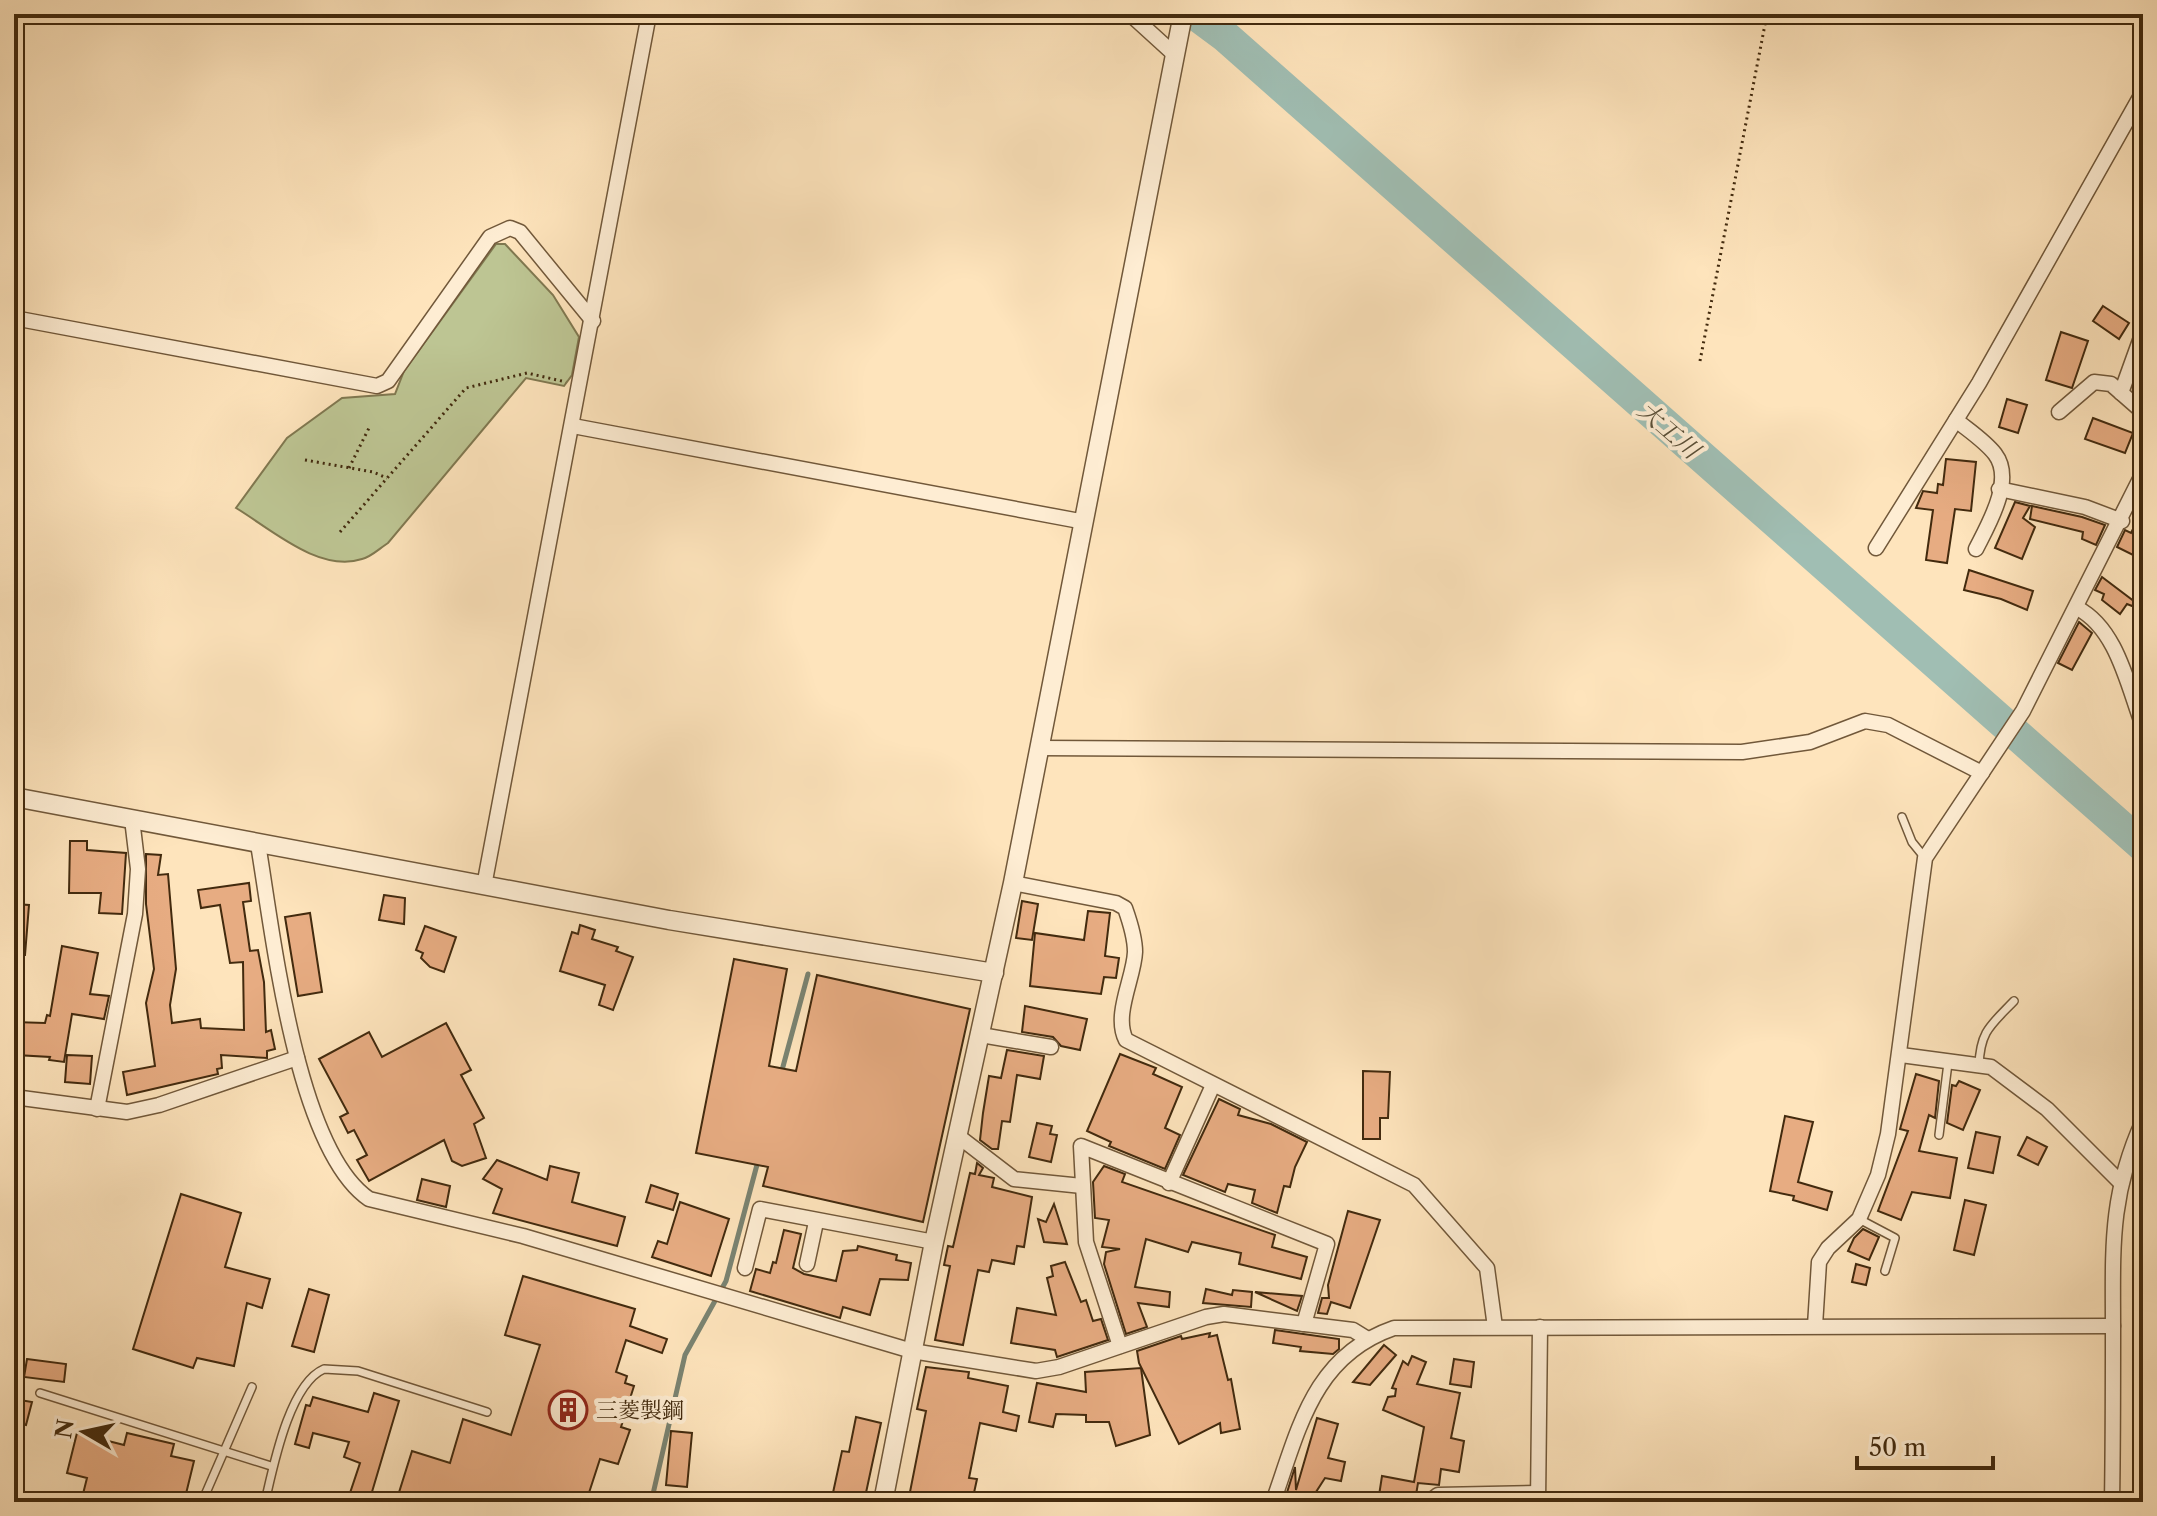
<svg xmlns="http://www.w3.org/2000/svg" width="2157" height="1516" viewBox="0 0 2157 1516" font-family="'Libre Caslon Text','Noto Serif JP',serif">
	<rect width="100%" height="100%" fill="#fee4bc"/>
	<filter id="stains"><feTurbulence type="fractalNoise" baseFrequency=".0025" numOctaves="4"/><feColorMatrix values="0 0 0 0 .2 0 0 0 0 .09 0 0 0 0 .02 0 0 0 .5 -.17"/></filter>
	<radialGradient id="worn" r=".72"><stop offset=".6" stop-color="#630" stop-opacity="0"/><stop offset="1" stop-color="#630" stop-opacity=".3"/></radialGradient>
	<path fill="#bdc593" stroke="#807850" stroke-width="2" d="M496,244h9l48,51 26,42 -7,38 -8,11 -38,-8 -138,165c-8,5 -17,14 -26,16 -43,14 -91,-30 -126,-51l51,-70 55,-40 53,-4 9,-23z"/>
	<g fill="none" stroke-linecap="round" stroke-linejoin="round">
		<g stroke="#7a8371" stroke-width="5">
			<path d="M781,1074l27,-100"/>
			<path d="M654,1502l-1,-8 32,-139 41,-74 32,-120"/>
		</g>
		<path stroke="#a0beb3" stroke-width="32" d="M1195,14l31,23 917,809"/>
	</g>
	<g fill="#e7ac82" stroke="#422a0e" stroke-width="2">
		<path d="M2103,306l26,17 -10,16 -26,-18z"/>
		<path d="M2061,332l27,9 -16,47 -26,-8z"/>
		<path d="M2007,399l20,6 -9,28 -19,-6z"/>
		<path d="M2093,418l40,15 -8,20 -40,-14z"/>
		<path d="M1946,459l30,3 -5,49 -16,-2 -8,54 -21,-3 7,-50 -17,-2 7,-17 14,2 1,-9 5,1z"/>
		<path d="M2015,502l15,4 -7,12 12,9 -13,32 -27,-11z"/>
		<path d="M2032,506l50,11 23,8 -9,20 -14,-6 1,-7 -53,-13z"/>
		<path d="M2143,509v51l-26,-13 8,-17 6,3z"/>
		<path d="M1969,570l64,21 -6,19 -26,-11 -37,-9z"/>
		<path d="M2102,577l33,25 -3,4 -5,-2 -7,10 -18,-14 2,-6 -9,-4z"/>
		<path d="M2079,622l13,11 -20,37 -14,-7z"/>
		<path d="M70,841h17v9l39,3 -4,61 -23,-1 2,-20h-32z"/>
		<path d="M146,854l15,1 -3,20 10,-1 8,95 -6,36 2,18 28,-4 1,9 43,2 -1,-68 -13,1 -10,-58 -19,3 -3,-18 51,-7 2,18 -8,1 7,49 8,-1 6,32 2,50 5,-2 4,19 -8,2v7l-46,-3 1,13 -5,1 1,5 -91,21 -4,-23 32,-6 -9,-63 8,-34 -8,-65z"/>
		<path d="M384,895l21,3 -1,26 -25,-4z"/>
		<path d="M1022,901l16,3 -6,36 -16,-2z"/>
		<path d="M14,904l15,1 -4,50h-11z"/>
		<path d="M1088,911l22,2 -5,43 14,2 -3,20 -12,-1 -3,17 -71,-8 5,-53 49,7z"/>
		<path d="M310,913l12,79 -24,4 -13,-79z"/>
		<path d="M580,925l15,5 -3,9 26,8 -2,4 17,6 -20,53 -14,-5 6,-20 -45,-14 12,-39 6,2z"/>
		<path d="M425,926l31,11 -12,35 -14,-5 -9,-9 2,-5 -7,-3z"/>
		<path d="M62,946l36,7 -8,41 19,2 -5,23 -32,-5 -8,48 -15,-2 1,-3 -34,-2 -2,-33 31,1 2,-8 3,1z"/>
		<path d="M734,959l53,10 -18,97 27,5 21,-96 153,34 -47,213 -160,-36 5,-19 -72,-14z"/>
		<path d="M1025,1006l62,13 -7,31 -19,-4 -8,-9 -31,-5z"/>
		<path d="M446,1023l25,47 -10,5 23,43 -10,6 12,34 -24,8 -10,-5 -8,-21 -75,41 -12,-21 10,-5 -13,-25 -6,3 -8,-16 8,-4 -29,-54 50,-27 13,25z"/>
		<path d="M1007,1050l37,6 -4,23 -23,-4 -7,47 -8,-1 -4,28h-6l-12,-9 3,-27 6,-37 12,2z"/>
		<path d="M1120,1054l36,14 -3,6 29,13 -17,41 15,7 -15,34 -56,-23 2,-4 -24,-11z"/>
		<path d="M67,1055l25,1 -2,28 -25,-2z"/>
		<path d="M1363,1071l27,1 -2,46h-8v21h-17z"/>
		<path d="M1916,1074l23,7 -4,37 -6,-3 -10,36 38,7 -7,40 -38,-6 -11,28 -23,-9 30,-80 -8,-2z"/>
		<path d="M1959,1081l21,9 -17,40 -16,-7 5,-38 4,1z"/>
		<path d="M1219,1099l21,10 -2,6 33,9 36,18 -12,25 -5,20 -6,-1 -7,27 -25,-10 3,-13 -27,-6 -3,8 -42,-17z"/>
		<path d="M1785,1116l28,6 -15,60 34,10 -5,18 -34,-10 1,-4 -24,-5z"/>
		<path d="M1037,1123l15,3 -2,8 7,1 -6,27 -22,-5z"/>
		<path d="M1976,1132l24,5 -7,36 -25,-5z"/>
		<path d="M2027,1137l20,10 -9,18 -20,-10z"/>
		<path d="M497,1160l50,20 3,-14 29,7 -7,29 53,15 -8,29 -124,-33 9,-24 -19,-10z"/>
		<path d="M977,1163l6,5 -4,7 15,3 -2,9 40,10 -8,50 -7,-1 -3,18 -22,-4 -3,12 -11,-2 -15,75 -28,-5 15,-74 -6,-1 4,-19 5,1 17,-74 5,1z"/>
		<path d="M1104,1166l21,8 -3,8 153,53 -3,12 35,10 -6,22 -62,-15 2,-11 -49,-11 -4,10 -42,-13 -11,48 35,5 -1,15 -31,-4 9,24 -21,7 -22,-70 2,-12 14,-3 -18,-2 7,-27 -14,-2 -2,-36z"/>
		<path d="M422,1179l28,7 -4,21 -29,-7z"/>
		<path d="M651,1185l27,9 -5,16 -27,-8z"/>
		<path d="M181,1194l60,19 -16,54 45,12 -8,29 -15,-5 -13,63 -37,-8 -4,10 -60,-19z"/>
		<path d="M1965,1200l21,5 -12,50 -20,-5z"/>
		<path d="M680,1202l49,17 -18,57 -59,-19 6,-16 9,3z"/>
		<path d="M1054,1204l13,40 -23,-2 -6,-23 8,3z"/>
		<path d="M1348,1211l32,9 -30,88 -19,-6 -4,12 -9,-1 4,-15h7l-1,-13z"/>
		<path d="M1863,1229l16,8 -10,23 -21,-9 6,-13z"/>
		<path d="M784,1230l17,4 -8,34 11,6 32,7 7,-30 14,-1 1,-4 39,9 -1,5 15,3 -3,17 -28,-1 -10,36 -27,-8 -3,11 -90,-27 6,-22 14,4 3,-11 3,1z"/>
		<path d="M1065,1262l16,40 5,-2 7,21 8,-2 7,21 -51,17 -2,-7 -44,-7 6,-35 39,7 -9,-37 6,-2 -2,-10z"/>
		<path d="M1856,1264l14,4 -4,17 -14,-3z"/>
		<path d="M523,1276l112,33 -5,17 37,13 -5,14 -36,-13 -10,32 11,4 -2,7 9,3 -13,41 9,3 -12,34 -18,-5 -14,43h-190l16,-51 38,12 13,-44 48,16 29,-90 -35,-10z"/>
		<path d="M309,1289l20,6 -15,57 -22,-6z"/>
		<path d="M1206,1289l26,6 1,-5 19,2 -1,15 -48,-4z"/>
		<path d="M1255,1292l47,4 -5,15z"/>
		<path d="M1275,1330l64,9v10l-6,5 -33,-3 1,-4 -28,-4z"/>
		<path d="M1210,1333l-1,4 8,-2 11,45 3,-1 9,50 -19,4 -1,-10 -41,21 -40,-81 -2,-12 44,-15 1,3z"/>
		<path d="M1384,1345l12,10 -26,30 -17,-3z"/>
		<path d="M1412,1356l14,6 -9,22 43,9 -9,45 13,3 -5,31 -18,-3 -2,16 -21,-2 -3,18 -37,1 4,-26 32,6 10,-55 -41,-17 5,-13 7,-1 1,-7 -4,-1 11,-27 5,4z"/>
		<path d="M27,1359l39,5 -2,18 -40,-5z"/>
		<path d="M1454,1359l20,3 -3,25 -21,-3z"/>
		<path d="M926,1367l43,5 -1,6 40,8 -5,26 16,4 -3,15 -36,-8 -11,55 8,1 -5,23h-64l18,-91 -9,-2z"/>
		<path d="M1141,1368l9,67 -34,11 -7,-24h-23v-7l-30,-1 -3,13 -24,-5 8,-39 49,9 -1,-20z"/>
		<path d="M374,1393l25,8 -30,101h-22l13,-39 -16,-6 5,-15 -36,-9 -4,15 -14,-4 11,-39 4,1 3,-9 55,15z"/>
		<path d="M14,1399l18,3 -6,23 -12,-3z"/>
		<path d="M856,1417l25,6 -17,79h-33l11,-51 7,1z"/>
		<path d="M1317,1418l21,6 -10,34 17,4 -4,19 -16,-3 -11,17 -4,-1 -1,8h-25l11,-35 1,23z"/>
		<path d="M671,1431l21,2 -5,54 -21,-2z"/>
		<path d="M77,1433l47,12 3,-12 47,11 -3,12 23,5 -10,41h-103l6,-24 -20,-5z"/>
	</g>
	<g fill="none" stroke-linecap="round" stroke-linejoin="round">
		<g stroke="#71583a" stroke-width="10">
			<g id="service">
				<path d="M1902,817l10,25 13,16"/>
				<path d="M1979,1066c1,-35 12,-41 35,-65"/>
				<path d="M1939,1135l9,-72"/>
				<path d="M1859,1219l36,19 -10,33"/>
				<path d="M40,1393l231,73"/>
				<path d="M202,1502l50,-115"/>
				<path d="M265,1502c8,-34 24,-118 59,-133l34,2 129,41"/>
			</g>
		</g>
		<g stroke="#71583a" stroke-width="17">
			<g id="minor">
				<path d="M1130,14l45,41"/>
				<path d="M14,318l363,68 11,-5 102,-144 20,-9 10,4 73,89"/>
				<path d="M2121,393l22,-61"/>
				<path d="M2059,412l35,-30 17,2 32,28"/>
				<path d="M1956,420c12,10 29,21 39,34 20,26 -7,71 -19,95"/>
				<path d="M573,426l512,96"/>
				<path d="M1999,489l86,18 37,14"/>
				<path d="M1876,548l103,-165 164,-291"/>
				<path d="M2077,608c40,20 51,79 66,118"/>
				<path d="M1039,748l703,4 68,-10 55,-21 23,4 94,48"/>
				<path d="M258,844c15,89 38,305 111,355l154,37 389,115 124,20 23,-4 147,-50 18,-3 129,16 13,8"/>
				<path d="M1013,883l103,20 9,5c5,14 10,29 10,44 -1,26 -22,63 -9,88l288,145 73,83 8,59"/>
				<path d="M484,886l165,-872"/>
				<path d="M981,1035l70,12"/>
				<path d="M1901,1055l90,12 56,42 74,74"/>
				<path d="M14,1097l113,15 32,-7 138,-47"/>
				<path d="M97,1109l38,-195 3,-45 -6,-50"/>
				<path d="M958,1136l56,43 68,7"/>
				<path d="M1169,1183l44,-98"/>
				<path d="M807,1264l9,-42"/>
				<path d="M745,1268l15,-59 174,33"/>
				<path d="M1815,1326l4,-64 9,-14 31,-29 19,-44 10,-41 37,-276 98,-147 120,-238"/>
				<path d="M1120,1346l-34,-104 -5,-96 246,98 -23,80"/>
				<path d="M1273,1502c26,-73 40,-146 121,-174l719,-2"/>
				<path d="M1429,1502l9,-7 100,-2"/>
				<path d="M1538,1502l2,-175"/>
				<path d="M2112,1502c1,-57 1,-115 1,-172 0,-80 -4,-134 30,-209"/>
			</g>
		</g>
		<g stroke="#71583a" stroke-width="21">
			<g id="tertiary">
				<path d="M14,797l655,123 325,53"/>
				<path d="M883,1502l51,-260 79,-359 170,-869"/>
			</g>
		</g>
		<g stroke="#422a0e" stroke-width="3" stroke-dasharray="2 4" stroke-linecap="butt">
			<path d="M1700,361l67,-347"/>
			<path d="M305,460l68,12 14,6"/>
			<path d="M349,468l20,-40"/>
			<path d="M340,532l126,-144 61,-15 39,9"/>
		</g>
		<use href="#service" stroke="#feedd3" stroke-width="7"/>
		<use href="#minor" stroke="#feedd3" stroke-width="14"/>
		<use href="#tertiary" stroke="#feedd3" stroke-width="18"/>
	</g>
	<defs>
		<g id="building-ring" transform="scale(2)"><circle r="9.5" fill="#feedd3" stroke="#8f2418" stroke-width="1.5"/><path d="M-4-6H4V6H1V3H-1V6H-4ZM-2.5-4.3h1.7v1.8h-1.7ZM.8-4.3h1.7v1.8H.8ZM-2.5-1h1.7V.8h-1.7ZM.8-1h1.7V.8H.8Z" fill="#8f2418"/></g>
	</defs>
	<g fill-rule="evenodd">
		<use href="#building-ring" x="568" y="1410"/>
	</g>
	<g text-anchor="middle" dominant-baseline="central" stroke-width="8" stroke-linejoin="round" paint-order="stroke">
		<g font-size="22" fill="#422a0e" stroke="#feedd3" text-anchor="start">
			<text x="596" y="1410">三菱製鋼</text>
		</g>
		<g font-size="24" font-style="italic" fill="#5a4f37" stroke="#feedd3">
			<text transform="translate(1669 430) rotate(41)">大工川</text>
		</g>
	</g>
	<rect width="2157" height="1516" fill="none" stroke="#fee4bc" stroke-width="48"/>
	<rect x="16" y="16" width="2125" height="1484" fill="none" stroke="#422a0e" stroke-width="4"/>
	<rect x="24" y="24" width="2109" height="1468" fill="none" stroke="#422a0e" stroke-width="2"/>
	<g transform="translate(84 1432) rotate(279)" stroke="#feedd3" stroke-width="6" paint-order="stroke">
	<path d="M0-6L14 30L0 20L-14 30Z" fill="#422a0e"/>
	<text y="-12" font-size="22" font-weight="bold" text-anchor="middle" fill="#422a0e">N</text>
	</g>
	<path d="M1857 1456v12h136v-12" fill="none" stroke="#422a0e" stroke-width="4"/>
	<text x="1869" y="1456" font-size="24" fill="#422a0e" stroke="#feedd3" stroke-width="6" paint-order="stroke">50 m</text>
	<rect width="100%" height="100%" filter="url(#stains)"/>
	<rect width="100%" height="100%" fill="url(#worn)"/>
</svg>
